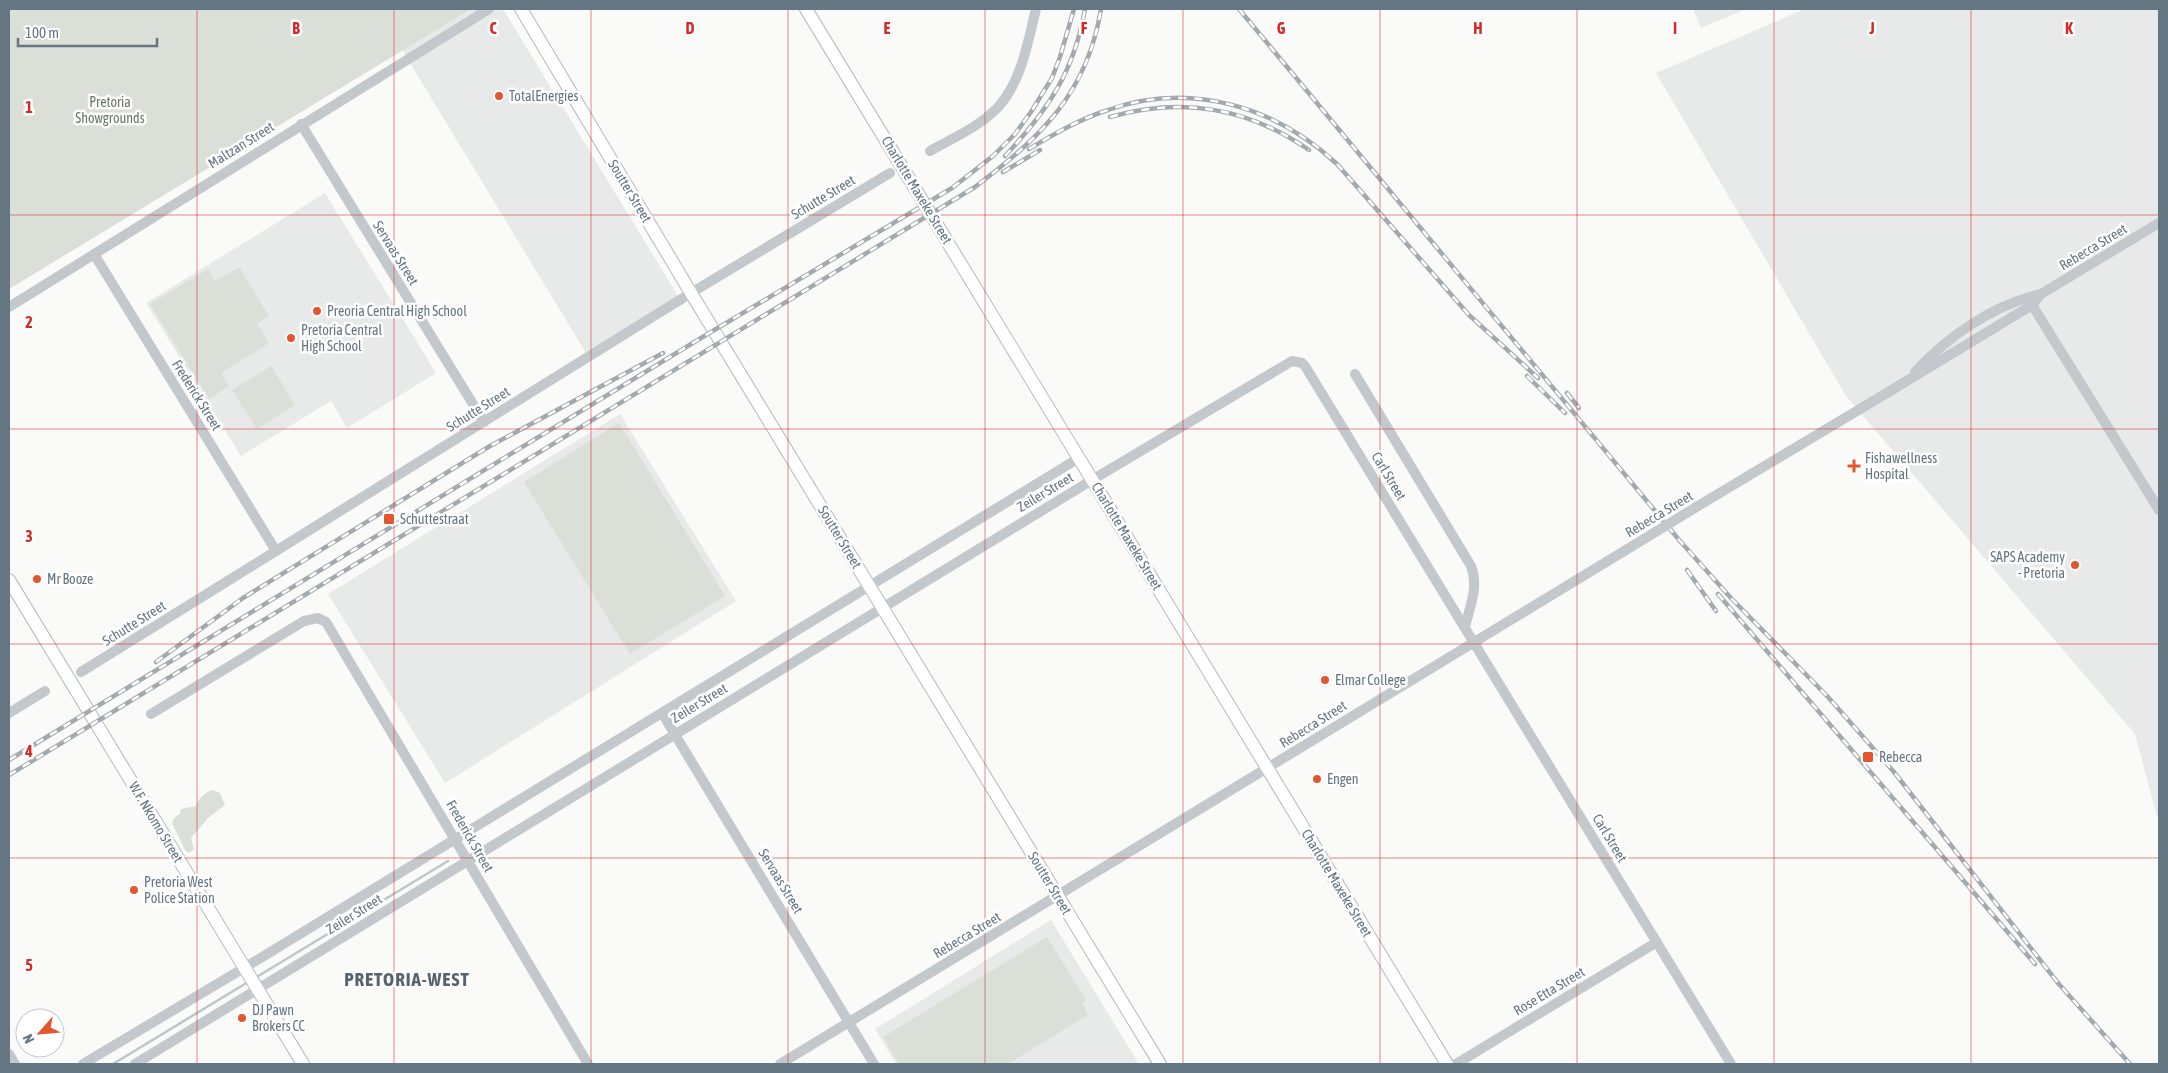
<svg xmlns="http://www.w3.org/2000/svg" width="2168" height="1073" viewBox="0 0 2168 1073" font-family="'Asap Condensed',sans-serif">
	<rect width="100%" height="100%" fill="#fafaf8"/>
	<g fill="#e8e9e9">
		<path d="M471,9h32l175,287 -92,57 -184,-303z"/>
		<path d="M1693,9h53l-45,19z"/>
		<path d="M1805,9h354v815l-24,-90 -289,-338 -190,-323z"/>
		<path d="M325,193l111,180 -89,55 -16,-27 -90,55 -95,-153z"/>
		<path d="M620,414l116,187 -291,182 -117,-189z"/>
		<path d="M1051,920l88,144h-243l-21,-35z"/>
	</g>
	<g fill="#dadfd7">
		<path d="M9,9h462l-462,280z"/>
		<path d="M239,267l30,49 -12,8 12,19 -48,30 8,13 -20,13 -59,-95 58,-35 7,12z"/>
		<path d="M271,366l24,39 -38,24 -25,-39z"/>
		<path d="M619,423l106,173 -95,58 -106,-172z"/>
		<path d="M213,790l7,3 5,12 -17,13 -17,20 3,11 -5,4 -4,-3 -13,-27 2,-5 6,-4 1,-5 15,-3c1,-6 10,-15 17,-16z"/>
		<path d="M1047,937l39,63 -4,2 6,13 -80,49h-109l-16,-27z"/>
	</g>
	<g fill="none" stroke-linecap="round" stroke-linejoin="round">
		<g stroke="#bbc7cb" stroke-width="2.5">
			<path d="M255,978l193,-117"/>
			<path d="M113,1064l135,-82"/>
		</g>
		<g stroke="#b5babe" stroke-width="14">
			<g id="major">
				<path d="M521,9l170,284 469,771"/>
				<path d="M806,9l641,1055"/>
				<path d="M9,580l294,484"/>
			</g>
		</g>
		<g stroke="#c3c8cc" stroke-width="10">
			<path d="M301,124l183,298"/>
			<path d="M930,151c23,-13 51,-25 69,-45 23,-26 29,-65 37,-97"/>
			<path d="M94,254l182,297"/>
			<path d="M2029,300l130,210"/>
			<path d="M9,307l480,-298"/>
			<path d="M1915,372c33,-36 78,-67 126,-78l118,-71"/>
			<path d="M1355,374l116,192c8,21 -1,40 -6,61"/>
			<path d="M1698,506c112,-67 223,-133 334,-201l9,-11"/>
			<path d="M81,672l610,-379 199,-120"/>
			<path d="M9,713l36,-22"/>
			<path d="M662,713l212,351"/>
			<path d="M151,714l153,-93 14,-3 8,4 262,442"/>
			<path d="M9,1054l6,10"/>
			<path d="M83,1064l176,-105 820,-501"/>
			<path d="M135,1064l957,-584 200,-119 10,2 3,3 426,698"/>
			<path d="M780,1064l864,-525"/>
			<path d="M1456,1064l201,-122"/>
		</g>
		<use href="#major" stroke="#fff" stroke-width="12"/>
		<g stroke="#a2aab0" stroke-width="4.5">
			<g id="rail">
				<path d="M1239,9l441,532 50,56 98,100 66,75 164,211 72,81"/>
				<path d="M1110,117c72,-20 137,-10 199,33"/>
				<path d="M1029,149c25,-15 51,-30 79,-39 82,-29 167,-4 229,54l132,151 69,63"/>
				<path d="M1005,156c43,-46 69,-84 80,-147"/>
				<path d="M1003,172l37,-22"/>
				<path d="M1527,376l38,37"/>
				<path d="M1567,393l12,15"/>
				<path d="M1687,570l29,41"/>
				<path d="M1718,594l317,370"/>
				<path d="M156,662l87,-64 247,-152 173,-93"/>
				<path d="M9,760l692,-422 251,-150 41,-32 22,-22 16,-22 21,-34 8,-21 14,-48"/>
				<path d="M9,775l966,-588c66,-50 112,-93 126,-178"/>
			</g>
		</g>
		<use href="#rail" stroke="#fff" stroke-width="2.5" stroke-dasharray="8" stroke-linecap="butt"/>
		<path stroke="#c3c8cc" stroke-width="10" d="M1644,539l54,-33"/>
	</g>
	<path fill="none" stroke="#d62828" stroke-width="1" stroke-opacity="0.55" d="M197,9v1055M394,9v1055M591,9v1055M788,9v1055M985,9v1055M1183,9v1055M1380,9v1055M1577,9v1055M1774,9v1055M1971,9v1055M9,215h2150M9,429h2150M9,644h2150M9,858h2150"/>
	<g fill="#e4572e" stroke="#fff" stroke-width="2">
		<circle cx="499" cy="96" r="5"/>
		<circle cx="317" cy="311" r="5"/>
		<circle cx="291" cy="338" r="5"/>
		<path d="M1851.5 458.5h5v5h5v5h-5v5h-5v-5h-5v-5h5z"/>
		<rect x="383" y="513" width="12" height="12" rx="2.5"/>
		<circle cx="2075" cy="565" r="5"/>
		<circle cx="37" cy="579" r="5"/>
		<circle cx="1325" cy="680" r="5"/>
		<rect x="1862" y="751" width="12" height="12" rx="2.5"/>
		<circle cx="1317" cy="779" r="5"/>
		<circle cx="134" cy="890" r="5"/>
		<circle cx="242" cy="1018" r="5"/>
	</g>
	<g text-anchor="middle" dominant-baseline="central" stroke-width="5" stroke-linejoin="round" paint-order="stroke">
		<g font-size="14" fill="#657683" stroke="#fff" text-anchor="start">
			<text x="509" y="96">TotalEnergies</text>
			<text x="327" y="311">Preoria Central High School</text>
			<text x="301" y="330">Pretoria Central<tspan x="301" dy="16">High School</tspan></text>
			<text x="1865" y="458">Fishawellness<tspan x="1865" dy="16">Hospital</tspan></text>
			<text x="400" y="519">Schuttestraat</text>
			<text x="2065" y="557" text-anchor="end">SAPS Academy<tspan x="2065" dy="16">- Pretoria</tspan></text>
			<text x="47" y="579">Mr Booze</text>
			<text x="1335" y="680">Elmar College</text>
			<text x="1879" y="757">Rebecca</text>
			<text x="1327" y="779">Engen</text>
			<text x="144" y="882">Pretoria West<tspan x="144" dy="16">Police Station</tspan></text>
			<text x="252" y="1010">DJ Pawn<tspan x="252" dy="16">Brokers CC</tspan></text>
		</g>
		<g font-size="14" fill="#687a64" stroke="#fff">
			<text x="110" y="102">Pretoria<tspan x="110" dy="16">Showgrounds</tspan></text>
		</g>
		<g font-size="14" fill="#657683" stroke="#fff">
			<text transform="translate(241 145) rotate(-32)">Maltzan Street</text>
			<text transform="translate(917 190) rotate(59)">Charlotte Maxeke Street</text>
			<text transform="translate(630 191) rotate(59)">Soutter Street</text>
			<text transform="translate(823 197) rotate(-31)">Schutte Street</text>
			<text transform="translate(2093 247) rotate(-31)">Rebecca Street</text>
			<text transform="translate(396 253) rotate(58)">Servaas Street</text>
			<text transform="translate(197 395) rotate(58)">Frederick Street</text>
			<text transform="translate(478 409) rotate(-32)">Schutte Street</text>
			<text transform="translate(1389 476) rotate(59)">Carl Street</text>
			<text transform="translate(1045 492) rotate(-31)">Zeiler Street</text>
			<text transform="translate(1659 514) rotate(-31)">Rebecca Street</text>
			<text transform="translate(1127 536) rotate(59)">Charlotte Maxeke Street</text>
			<text transform="translate(840 537) rotate(59)">Soutter Street</text>
			<text transform="translate(134 623) rotate(-32)">Schutte Street</text>
			<text transform="translate(699 703) rotate(-31)">Zeiler Street</text>
			<text transform="translate(1313 724) rotate(-32)">Rebecca Street</text>
			<text transform="translate(156 822) rotate(59)">W.F. Nkomo Street</text>
			<text transform="translate(470 836) rotate(60)">Frederick Street</text>
			<text transform="translate(1610 838) rotate(59)">Carl Street</text>
			<text transform="translate(781 881) rotate(59)">Servaas Street</text>
			<text transform="translate(1050 883) rotate(59)">Soutter Street</text>
			<text transform="translate(1337 883) rotate(59)">Charlotte Maxeke Street</text>
			<text transform="translate(354 914) rotate(-32)">Zeiler Street</text>
			<text transform="translate(967 935) rotate(-31)">Rebecca Street</text>
			<text transform="translate(1549 991) rotate(-31)">Rose Etta Street</text>
		</g>
		<g font-size="19" font-weight="bold" letter-spacing="1" fill="#57646e" stroke="#fff">
			<text x="407" y="979">PRETORIA-WEST</text>
		</g>
	</g>
	<g font-size="16" text-anchor="middle" font-weight="bold" fill="#d62828" stroke="#fff" stroke-width="5" stroke-linejoin="round" paint-order="stroke">
		<text x="296" y="34">B</text>
		<text x="493" y="34">C</text>
		<text x="690" y="34">D</text>
		<text x="887" y="34">E</text>
		<text x="1084" y="34">F</text>
		<text x="1281" y="34">G</text>
		<text x="1478" y="34">H</text>
		<text x="1675" y="34">I</text>
		<text x="1872" y="34">J</text>
		<text x="2069" y="34">K</text>
		<text x="29" y="113">1</text>
		<text x="29" y="328">2</text>
		<text x="29" y="542">3</text>
		<text x="29" y="757">4</text>
		<text x="29" y="971">5</text>
	</g>
	<rect width="2168" height="1073" fill="none" stroke="#657683" stroke-width="20"/>
	<g transform="translate(40 1033) rotate(243)"><circle r="24" fill="#ffffff" stroke="#c1c8cd"/>
	<path d="M0-4L9 19L0 12L-9 19Z" fill="#e4572e"/>
	<text y="-8" font-size="14" font-weight="bold" text-anchor="middle" fill="#657683">N</text>
	</g>
	<path d="M18 38v8h139v-8" fill="none" stroke="#657683" stroke-width="2.5"/>
	<text x="25" y="38" font-size="15" fill="#657683" stroke="#ffffff" stroke-width="4" paint-order="stroke">100 m</text>
</svg>
